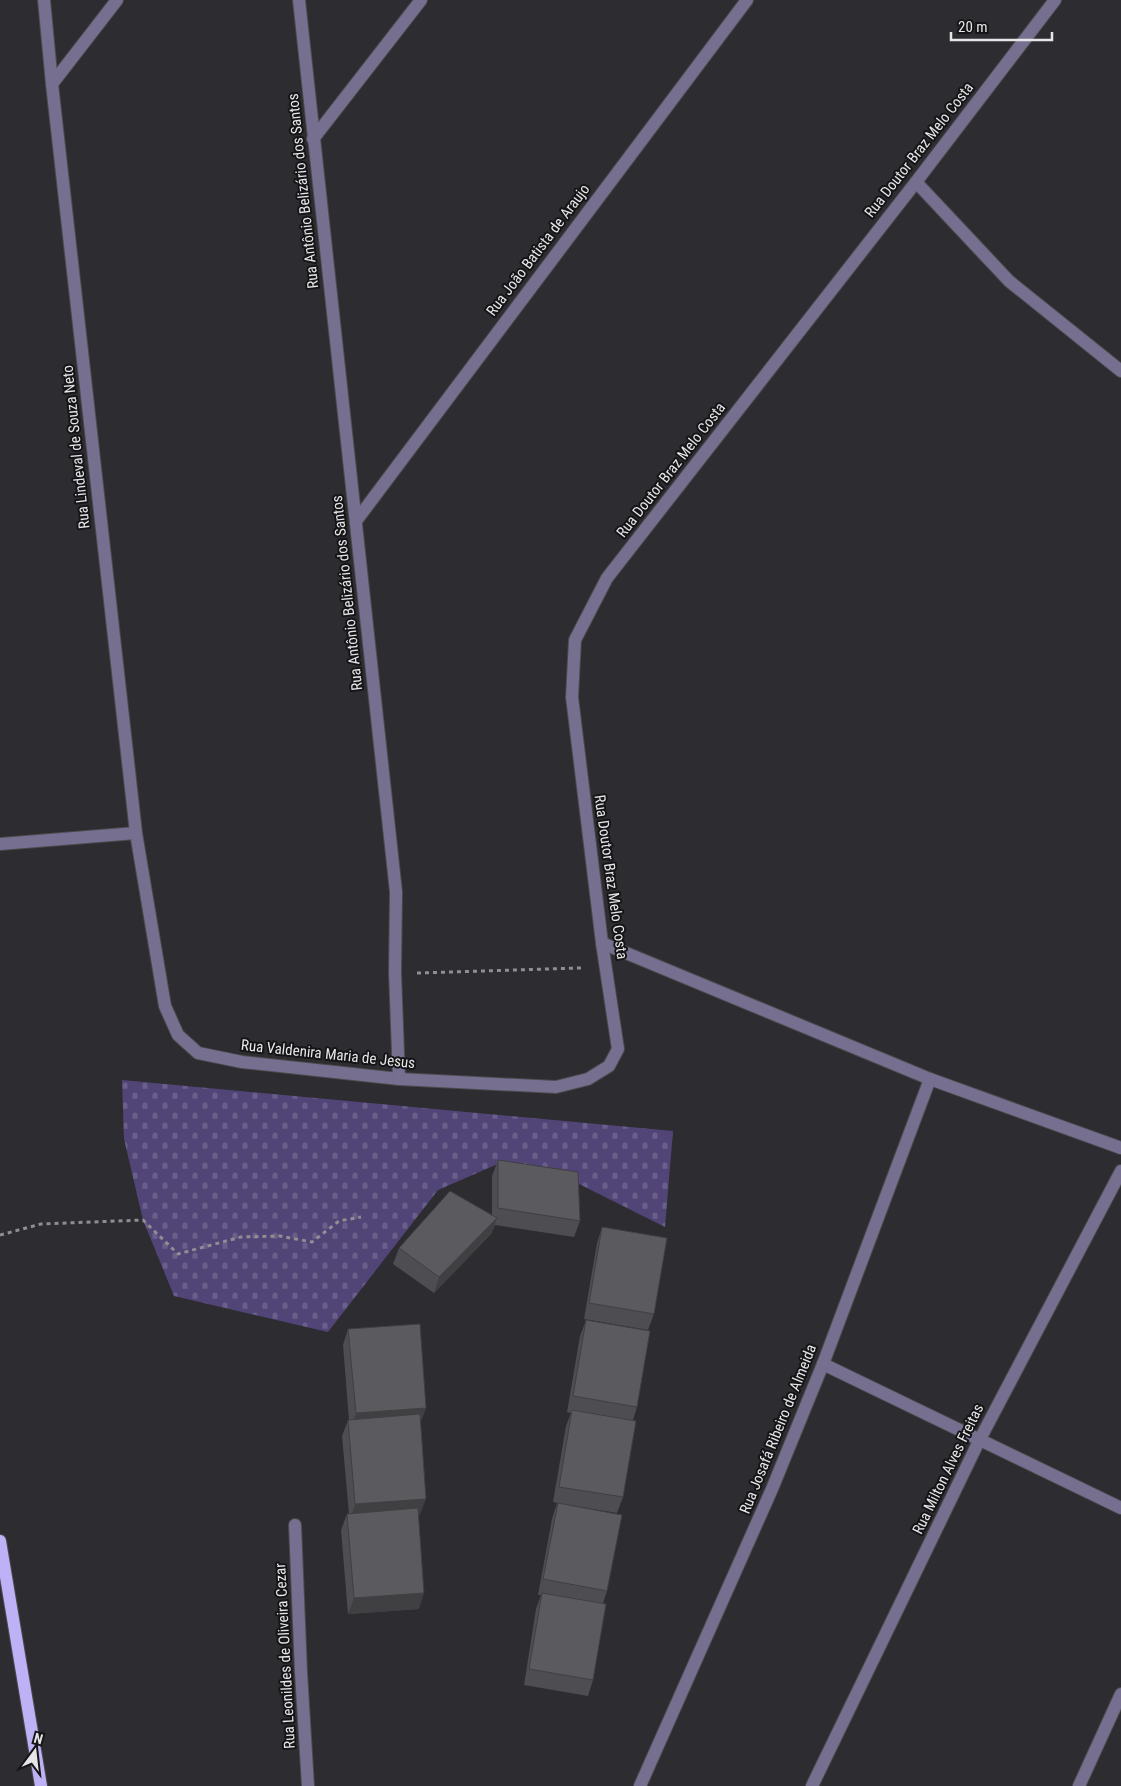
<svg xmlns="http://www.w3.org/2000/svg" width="1121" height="1786" viewBox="0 0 1121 1786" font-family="'Roboto Condensed',sans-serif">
	<defs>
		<pattern id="cemetery-stones" width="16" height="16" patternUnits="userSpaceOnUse" patternTransform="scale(1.25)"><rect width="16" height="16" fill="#514477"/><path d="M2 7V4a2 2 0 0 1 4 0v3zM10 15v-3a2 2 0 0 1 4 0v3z" fill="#6a5f8a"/></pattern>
	</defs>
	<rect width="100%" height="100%" fill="#2d2c30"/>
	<path fill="url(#cemetery-stones)" d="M122,1080l551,51 -8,96 -110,-55 -55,-9 -62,27 -110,142 -154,-36 -31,-76 -19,-81z"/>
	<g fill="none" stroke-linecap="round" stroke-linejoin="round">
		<g stroke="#4b4a4d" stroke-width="14">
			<g id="minor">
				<path d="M44,0l8,84 84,749 29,173 13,29 20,18 44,9 157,17 157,8 32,-8 21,-13 9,-17 -16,-106 -30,-246 3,-57 32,-62 309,-396 139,-182"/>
				<path d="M299,0l97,892 -1,81 4,106"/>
				<path d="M52,84l65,-84"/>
				<path d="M313,139l108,-139"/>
				<path d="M916,182l93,99 112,90"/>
				<path d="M356,521l391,-521"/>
				<path d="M0,844l136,-11"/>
				<path d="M602,943l328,136 191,69"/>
				<path d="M823,1364l298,144"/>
				<path d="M295,1525l6,147 7,114"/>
				<path d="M640,1786l132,-297 51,-125 107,-285"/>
				<path d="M812,1786l167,-345 142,-270"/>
				<path d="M1079,1786l42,-92"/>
			</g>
		</g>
		<g stroke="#4b4a4d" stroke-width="14">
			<path id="major" d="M0,1541l41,245"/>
		</g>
		<g stroke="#8f8e91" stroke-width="3" stroke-dasharray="4 4" stroke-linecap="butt">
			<path d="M417,973l164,-5"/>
			<path d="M0,1235l41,-11 102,-4 35,34 63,-17 39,-1 32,6 27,-21 22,-4"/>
		</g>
		<use href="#minor" stroke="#766f90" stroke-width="12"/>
		<use href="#major" stroke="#bfb1f5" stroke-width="12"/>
	</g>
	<g fill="#4e4d52">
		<path d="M498,1160l82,61 -6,16 -79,-12 -4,9 -57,59 -41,-29 6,-16 93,-33v-39z"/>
		<path d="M602,1227l52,87 -6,16 -64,-11 13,-76z"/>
		<path d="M586,1320l51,87 -4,13 -10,77 -6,16 -49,-8 39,86 -4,12 -10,77 -5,16 -64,-11 12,-76 5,-14h-3l14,-76 5,-16 -4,-1 13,-76 5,-13 -4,-1 13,-76z"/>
		<path d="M348,1329l78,79 -6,15v92h-2l1,94 -71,5 -7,-84 6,-16h2l-7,-78 6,-16h1l-6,-75z"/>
	</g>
	<g fill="#403f42">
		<path d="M497,1218l-6,16 -57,59 5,-16z"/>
		<path d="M426,1408l-6,16 -70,5 6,-16z"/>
		<path d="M426,1499l-6,16 -70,5 5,-16z"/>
		<path d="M424,1593l-5,16 -71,5 6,-16z"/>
	</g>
	<g fill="#5b5a5f" stroke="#403f42">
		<path d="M498,1160l80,12 2,49 -82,-13z"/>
		<path d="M450,1191l47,27 -58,59 -40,-29z"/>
		<path d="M602,1227l65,11 -13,76 -65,-11z"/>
		<path d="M586,1320l64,11 -13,76 -64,-11z"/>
		<path d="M420,1324l6,84 -70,5 -8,-84z"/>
		<path d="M572,1410l64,11 -13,76 -64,-10z"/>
		<path d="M420,1414l6,85 -71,5 -7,-84z"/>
		<path d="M558,1503l64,12 -15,76 -64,-12z"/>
		<path d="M418,1508l6,85 -70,5 -7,-84z"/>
		<path d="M542,1593l64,11 -13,76 -64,-11z"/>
	</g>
	<g text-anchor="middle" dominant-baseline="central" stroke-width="4" stroke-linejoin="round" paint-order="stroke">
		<g font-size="15" fill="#e6e5e8" stroke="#151517">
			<text transform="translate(919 150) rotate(-52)">Rua Doutor Braz Melo Costa</text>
			<text transform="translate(303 191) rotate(-96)">Rua Antônio Belizário dos Santos</text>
			<text transform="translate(538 250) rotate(-53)">Rua João Batista de Araujo</text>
			<text transform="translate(76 447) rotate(-96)">Rua Lindeval de Souza Neto</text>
			<text transform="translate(671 470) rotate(-52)">Rua Doutor Braz Melo Costa</text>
			<text transform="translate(347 593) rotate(-96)">Rua Antônio Belizário dos Santos</text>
			<text transform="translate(611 877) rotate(82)">Rua Doutor Braz Melo Costa</text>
			<text transform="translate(328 1054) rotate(6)">Rua Valdenira Maria de Jesus</text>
			<text transform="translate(778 1429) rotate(-68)">Rua Josafá Ribeiro de Almeida</text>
			<text transform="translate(948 1469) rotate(-64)">Rua Milton Alves Freitas</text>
			<text transform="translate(285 1656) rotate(-93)">Rua Leonildes de Oliveira Cezar</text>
		</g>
	</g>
	<g transform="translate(35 1751) rotate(15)" stroke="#151517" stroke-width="4" paint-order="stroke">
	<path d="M0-4L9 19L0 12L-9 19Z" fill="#e6e5e8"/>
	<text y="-8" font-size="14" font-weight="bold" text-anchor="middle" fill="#e6e5e8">N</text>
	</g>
	<path d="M951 32v8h101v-8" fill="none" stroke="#e6e5e8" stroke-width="2.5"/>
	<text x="958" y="32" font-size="15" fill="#e6e5e8" stroke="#151517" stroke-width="4" paint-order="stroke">20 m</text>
</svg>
